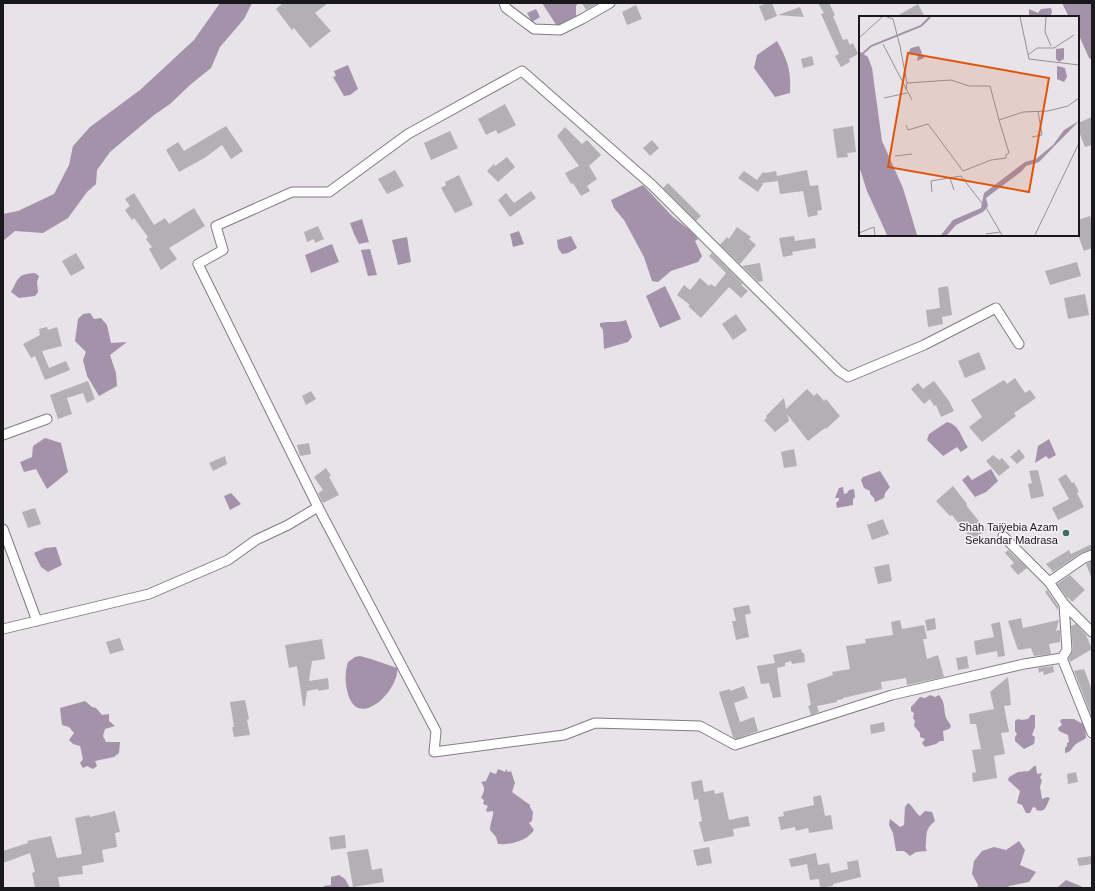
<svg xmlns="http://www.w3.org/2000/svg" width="1095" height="891" viewBox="0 0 1095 891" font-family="Arial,sans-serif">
	<rect width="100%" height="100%" fill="#e7e3e8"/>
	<g fill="#a492aa">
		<path d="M220,3h32l-8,16 -24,28 -9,21 -21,17 -20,19 -16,11 -44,37 -13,18 -1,14 -9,8 -19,26 -25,15 -28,-2 -12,10v-27l15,-3 36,-17 15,-29 4,-19 17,-19 50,-37 54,-50z"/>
		<path d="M542,3h36l-2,3v10l-19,10z"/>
		<path d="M1062,3h30v57l-3,-2 -11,-25v-16h-9z"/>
		<path d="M1051,8l1,4 -2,5h-21v-8l9,4 3,-4z"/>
		<path d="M536,9l4,8 -8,5 -5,-9z"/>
		<path d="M777,41c11,20 14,29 13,52l-15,4 -21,-29 3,-13z"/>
		<path d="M348,65l10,24 -8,6 -6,1 -11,-19 3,-1 -2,-5z"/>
		<path d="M643,185l30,32 18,14 7,8 -3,2 7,15 -4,6 -27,9 -13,11 -6,-1 -8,-24 -20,-37 -10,-12 -3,-8z"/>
		<path d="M362,219l7,23 -10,2 -5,-10 -4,-11z"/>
		<path d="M519,231l5,13 -11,3 -3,-13z"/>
		<path d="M571,236l6,12 -9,5 -6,1 -4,-6 -1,-8z"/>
		<path d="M407,237l4,25 -13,3 -6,-25z"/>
		<path d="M332,244l7,18 -28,11 -6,-18z"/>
		<path d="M370,249l7,26 -9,1 -7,-26z"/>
		<path d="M35,273l4,3 -2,6 1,10 -3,4 -16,2 -8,-6c8,-14 6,-18 24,-19z"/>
		<path d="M665,286l16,33 -21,9 -14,-32z"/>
		<path d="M90,313l4,6 7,-1 6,7 4,18 16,-1 -17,13 6,18 1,13 -18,10 -12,-20 -4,-16 3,-8 -11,-11 3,-22 5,-5z"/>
		<path d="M626,320l6,17 -4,5 -24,7 -1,-19 -3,-4v-3c9,-2 18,0 26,-3z"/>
		<path d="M947,422c13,3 14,16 21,25l-7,5 -4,-5 -14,9 -16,-16 2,-6z"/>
		<path d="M45,438l16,5 7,29 -21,17 -11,-20 -12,3 -4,-10 12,-5 1,-11z"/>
		<path d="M1049,439l7,16 -7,4 -3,-3 -11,7 3,-17z"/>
		<path d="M991,469l7,12 -12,11 -11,5 -13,-17 6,-5 4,5z"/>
		<path d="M880,471l10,16 -5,6 -1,5 -9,4 -1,-4 -4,-4v-3l-6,-3 -3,-8 2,-3z"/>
		<path d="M843,487l1,7 3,-1 2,-3 5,-1 1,8 -2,2v6l-16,3 -1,-5 3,-3v-2h-4l4,-10z"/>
		<path d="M231,493l10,11 -11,6 -6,-14z"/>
		<path d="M56,547l6,18 -14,7 -7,-5 -7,-14 11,-5z"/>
		<path d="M360,656l11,3 26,9c3,22 -41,66 -50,22 -2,-9 -2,-19 1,-28l7,-5z"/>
		<path d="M930,695l5,2 4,-2c7,8 4,14 7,23 1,2 4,5 5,8l-2,3 -6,2 1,10h-4l-4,3 -11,3 -3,-4 3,-4 -5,-2v-4l-6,-7 1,-5 -2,-3 1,-5 -3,-2v-4l9,-10 5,1z"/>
		<path d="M85,701l7,6 4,1 6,7 7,-1v7l6,5 -10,3 -2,7 3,6h14l-1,11 -5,4 -19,4 2,5 -4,3 -6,-3 -4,2 -3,-5 3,-4 -3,-13 -7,-2 -4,-4 5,-7 -5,-6 -7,-2 -2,-17z"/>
		<path d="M1031,715h4v12l-3,8 3,2 -1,7 -10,5 -9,-8v-4l2,-3 -2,-3v-10l3,-2 4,1 6,-1z"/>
		<path d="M1062,719h12l7,4 3,-2c0,6 2,11 2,17 -3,2 -7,4 -10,6 -5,4 -4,8 -11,9v-5l2,-2v-3l2,-1 -1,-7 -9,-4 -1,-3 4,-3 -2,-4z"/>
		<path d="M1034,766h2l1,8 5,-1 -2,5 2,2 -2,7 2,12 5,-2 3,1c-4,8 -4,15 -14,12v-2l-3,-1 -3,6h-4l-4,-8 -5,-2 3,-12 -12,-11 1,-3 9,-5 11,-1z"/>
		<path d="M498,769l7,3 1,-3 2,3 3,-1 4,12 -3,9 18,13v2l3,5 -1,9 -3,2 5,7c-7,11 -23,15 -36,14l-2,-7 -6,-7c0,-7 4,-15 3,-19l-6,1 -1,-2 2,-4 -5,-2 1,-4 -3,-2c3,-6 5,-10 0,-16l5,-1 4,-9 6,2z"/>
		<path d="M908,803c6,4 7,10 12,13l5,-5 7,1 3,9c-9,8 -8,10 -9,20 0,5 -1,6 1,10l-11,1 -6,4 -6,-5h-8l-3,-18 -4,-8 1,-6 10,8 4,-2 1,-18z"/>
		<path d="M1019,841l6,9 -5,15 16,7 -7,10 -20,4 -2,2h-30l1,-3 -6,-11 2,-13 8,-10 12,-4 12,3z"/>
		<path d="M339,875l6,4 5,9h-26v-2l7,-1v-8z"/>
		<path d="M1066,880l19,8h-28z"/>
	</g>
	<g fill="#b3b0b5">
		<path d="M283,3h45l-13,10 16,18 -21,17 -16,-20 -2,2 -16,-21z"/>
		<path d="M582,3h16l-12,7z"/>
		<path d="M767,3h5l5,13 -12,5 -6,-15z"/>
		<path d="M818,3h11l6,12 -2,1 10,24 4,-1 3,6 3,-2 5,11 -9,5 1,3 -9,5 -6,-11 4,-2 -18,-40 3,-1z"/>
		<path d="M918,4l7,13h-30z"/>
		<path d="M636,5l6,14 -15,6 -5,-13z"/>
		<path d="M800,7l4,10 -26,-2z"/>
		<path d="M812,56l2,9 -11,3 -2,-9z"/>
		<path d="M505,104l11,21 -18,9 -2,-4 -10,5 -8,-16z"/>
		<path d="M1092,117v28l-7,2 -7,-18v-6z"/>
		<path d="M226,126l17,25 -12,8 -9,-14 -16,12 -27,15 -13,-22 12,-8 6,9z"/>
		<path d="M853,126l3,26 -9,1 1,4 -11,1 -4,-29z"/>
		<path d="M565,127l17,17 5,-4 14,15 -12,11 8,13 -10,7 3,5 -9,5 -8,-13 -2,1 -6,-11 14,-7 -22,-30z"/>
		<path d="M450,131l8,17 -27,12 -7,-17z"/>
		<path d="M652,140l7,8 -9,8 -7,-8z"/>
		<path d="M507,157l8,10 -17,15 -11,-11 7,-7 1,2z"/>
		<path d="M395,170l9,16 -17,8 -9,-15z"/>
		<path d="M807,170l3,16 8,-1 4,25 -5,1 1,4 -10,2 -5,-26 -23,3 -3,-18z"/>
		<path d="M744,171l13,9 6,-8 2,1 11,-2 2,10 -16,2 1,1 -5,8 -20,-14z"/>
		<path d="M459,175l14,30 -18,8 -14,-25 5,-3 -1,-3z"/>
		<path d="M668,183l33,33 -5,5 -33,-33z"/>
		<path d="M531,191l5,7 -26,19 -12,-17 8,-7 8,10z"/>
		<path d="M134,193l20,32 11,-7 4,6 25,-16 11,18 -36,22 8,11 -16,11 -12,-21 3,-2 -6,-8 2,-2 -14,-19 -2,2 -7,-10 5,-4 -5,-7z"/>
		<path d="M1090,216l2,7v25l-8,3 -6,-16v-15z"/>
		<path d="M318,226l6,13 -9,4 -1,-4 -7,3 -3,-10z"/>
		<path d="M737,227l14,10 -2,2 7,6 -16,19 -20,-19 7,-8 2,2z"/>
		<path d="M794,236l1,5 20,-3 1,10 -24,4 1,3 -10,2 -4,-19z"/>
		<path d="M76,253l9,15 -14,8 -9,-15z"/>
		<path d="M712,253l31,31 -2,1 7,6 -7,7 -12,-11 -28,31 -13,-12 2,-1 -13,-10 7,-10 6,5 10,-12 9,8 2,-2 4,3 11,-14 -17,-17z"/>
		<path d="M1077,262l4,14 -31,9 -5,-14z"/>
		<path d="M760,263l3,18 -5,1 -16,-16z"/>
		<path d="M948,286l4,29 -10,2 1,7 -15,3 -2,-17 14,-2 -2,-20z"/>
		<path d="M1085,294l4,21 -21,4 -4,-21z"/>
		<path d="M736,314l11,16 -14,10 -11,-16z"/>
		<path d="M47,327l1,3 9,-3 5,19 -20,5 7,17 17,-7 4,9 -25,10 -10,-24 -4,2 -8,-14 17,-9 -1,-6z"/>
		<path d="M979,352l7,17 -21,9 -7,-17z"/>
		<path d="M1015,378l10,15 5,-3 6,8 -22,15 2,3 -34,26 -13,-15 13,-10 -11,-17 33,-20 3,4z"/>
		<path d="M88,381l7,18 -8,4 -4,-10 -16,5 5,16 -14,5 -8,-24z"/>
		<path d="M934,381l15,20 5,10 -13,6 -5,-12 -2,1 -4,-7 -6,5 -13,-15 7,-6 5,6z"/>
		<path d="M807,389l7,7 3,-3 7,8 2,-2 14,17 -14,13 -1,-1 -17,13 -21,-27 2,7 -14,11 -11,-12 3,-2 -1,-2 18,-18 2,11z"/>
		<path d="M311,391l5,8 -10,6 -4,-9z"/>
		<path d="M309,443l2,11 -11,2 -3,-11z"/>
		<path d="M794,449l3,17 -13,2 -3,-16z"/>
		<path d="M1019,449l6,8 -8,7 -7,-7z"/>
		<path d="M993,455l6,5 3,-2 8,9 -11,9 -13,-15z"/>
		<path d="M225,456l2,8 -14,7 -4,-8z"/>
		<path d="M326,468l5,8 -2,1 10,18 -16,8 -5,-10 5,-3 -9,-13z"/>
		<path d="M1038,470l6,26 -13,3 -3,-15 4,-1 -3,-12z"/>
		<path d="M1066,474l6,9 2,-1 5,10 -2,1 7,14 -26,13 -6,-12 17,-9 -11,-20z"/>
		<path d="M953,486l14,18 -1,1 20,25 -14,10 -20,-25 -2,1 -14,-15z"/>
		<path d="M35,508l6,16 -13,4 -6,-16z"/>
		<path d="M883,519l6,15 -17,6 -5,-15z"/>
		<path d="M1092,544v5l-11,4 -28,19 -7,-8 23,-14 2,4z"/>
		<path d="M1008,550l19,18 -9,7 -8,-9 4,-3 -9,-10z"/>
		<path d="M1092,561v16h-1l-5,-13z"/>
		<path d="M889,564l3,17 -14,3 -4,-17z"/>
		<path d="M1070,575l15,15 -13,12 -4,-5v2l-11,-15z"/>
		<path d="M1047,590l11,16v4l-13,-18z"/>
		<path d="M749,605l2,8 -6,2 4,22 -13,3 -4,-19h4l-3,-13z"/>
		<path d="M935,618l1,11 -9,2 -2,-11z"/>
		<path d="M1021,618l2,10 36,-8 -3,11 4,-1v12l-11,2 2,10 -17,2 -3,-8 -13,2 -10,-29z"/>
		<path d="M900,620l2,9 22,-4 3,14h-4l4,20 11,-4 6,22 -37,8 -1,-7 -25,4 1,7 -39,9v1l-6,1v2l-20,4 2,6 -8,3 -3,-9 3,-1 -4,-21 26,-9 -1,-3 18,-3 -4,-23 20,-3 -1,-4 28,-4 -2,-13z"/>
		<path d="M1000,622l5,34 -7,1 -1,-6 -21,4 -2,-14 20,-4 -3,-13z"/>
		<path d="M1076,624l10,11 6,14 -22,13 -1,-4 4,-8 -2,-24z"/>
		<path d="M120,638l4,12 -14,4 -4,-12z"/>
		<path d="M322,639l3,20 -13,2 -3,20 19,-3 1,11 -11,2v-2l-11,2 -2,15h-2l-6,-40 -8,2 -4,-23z"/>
		<path d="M801,649l1,4h2l1,9 -13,2 -1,-3 -6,2v3l-8,2 4,29 -8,1 -4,-15 -8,1 -4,-18 18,-3 -2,-8z"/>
		<path d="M967,656l2,12 -11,2 -2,-12z"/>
		<path d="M1053,666l1,6 -10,3 -1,-4 -4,2 -1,-5z"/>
		<path d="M1084,669l8,21v27l-18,-46z"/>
		<path d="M1008,677l3,28 -7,1 5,26 -8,1 4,21 -11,2 3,22 -24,4 -1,-9 4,-1 -4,-22 9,-1 -5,-25h-6l-1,-10 25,-5 -4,-17z"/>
		<path d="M744,686l4,12 -14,5 6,19 14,-5 4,14 -22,8 -3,-2 -14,-45 11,-3v2z"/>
		<path d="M245,700l4,19 -2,1 3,15 -16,2 -2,-10h2l-4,-25z"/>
		<path d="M884,722l1,9 -14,3 -1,-9z"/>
		<path d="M1076,772l2,10 -10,2 -1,-10z"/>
		<path d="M702,780l2,12 10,-2 1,4 8,-2 6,28 19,-4 2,10 -17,3 1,7 -30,6 -5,-20 3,-1 -4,-22 -4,1 -3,-18z"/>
		<path d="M821,795l4,21 6,-1 2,14 -24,4 -1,-5 -12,3 -1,-4 -14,3 -3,-13 6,-1 -1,-4 31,-7 -1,-8z"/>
		<path d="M115,811l5,21 -5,1 2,14 -15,3 2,12 -22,4 1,8 -25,3 2,11h-25l-3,-15 3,-1 -5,-19 -27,10v-12l25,-8 -1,-2 24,-5 6,22 25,-4 -7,-36 14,-3 1,2z"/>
		<path d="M345,835l1,13 -15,2 -2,-13z"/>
		<path d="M709,847l3,16 -15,3 -4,-16z"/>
		<path d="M368,849l4,21 10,-2 2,14 -31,5 -6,-35z"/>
		<path d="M816,853l2,12 11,-2 2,10 17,-4 -1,-7 11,-2 3,17 -28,7v2l-13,2 -1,-9 -9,1 -3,-16 -16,3 -2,-8z"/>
		<path d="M1092,856v8l-13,2 -2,-8z"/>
	</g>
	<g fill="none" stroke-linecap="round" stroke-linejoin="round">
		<g stroke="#807c81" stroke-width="11">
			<g id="street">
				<path d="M504,3l2,5 28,21 26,1 22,-11 28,-16"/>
				<path d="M3,435l44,-16"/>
				<path d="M318,507l118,224 -2,21 130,-17 31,-12 105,3 35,19 157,-50 132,-31 38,-6"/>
				<path d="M3,529l34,92"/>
				<path d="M1003,536l46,46 15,22 28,28"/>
				<path d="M1049,582l35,-24 8,-3"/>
				<path d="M1064,604l3,46 -5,8 30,75"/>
				<path d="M3,629l146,-35 79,-34 28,-20 32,-15 30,-18 -120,-243 25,-14 -7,-24 76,-34h37l79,-58 114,-63 130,114 187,186 9,6 76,-32 72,-37 23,36"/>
			</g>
		</g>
		<use href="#street" stroke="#fff" stroke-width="9"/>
	</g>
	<circle fill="#36725d" stroke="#f4f0f5" stroke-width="1.5" cx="1066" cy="533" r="4"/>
	<g text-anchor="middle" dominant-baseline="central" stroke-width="3" stroke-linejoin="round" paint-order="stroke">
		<g font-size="11" fill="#19181a" stroke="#f4f0f5" text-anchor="end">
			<text x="1058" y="527">Shah Taiÿebia Azam<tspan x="1058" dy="13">Sekandar Madrasa</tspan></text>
		</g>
	</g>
	<g transform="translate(859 16)">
		<rect width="220" height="220" fill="#e7e3e8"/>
		<path d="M60,30l3,7 -3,2 4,-1 1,4 -7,3 1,-6 -10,-2 3,-5zM205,32v11l-5,3 -3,-3v-10zM0,35l9,6 4,11 10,73 21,47 14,47h-30l-20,-44 -8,-25zM198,50l8,2 2,9 -3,5 -7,-3zM220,105l-40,41 -13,4 -4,5 -36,27 2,8 -5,6 -27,13 -9,10h-6l12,-15 28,-12 3,-15 41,-31 11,-3 17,-14 11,-15z" fill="#a492aa"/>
		<path fill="none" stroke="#a492aa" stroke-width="2" d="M0,41l12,-11 50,-20 9,-9"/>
		<path fill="none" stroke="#959296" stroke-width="1" d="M28,1l6,2 7,27 7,37 -1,7M161,1l9,42 50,6M187,1l-1,15 6,14M0,22l23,-21M24,28l29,56M169,39l9,-7h17l20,-13M48,67l44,-3 18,6h21l9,34M25,82l23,-5M47,109l2,5 20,-6 35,47 28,-11 15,-2v-3l3,-2 -10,-33 24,-8 25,-1 20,-5 11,-8M173,121l10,-2 -4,-24M36,140l17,-2M91,162l4,12M73,176l-1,-11 30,-5 27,35 14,24M0,217l15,-6 1,8M127,218l14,-2M176,219l44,-92"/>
		<path fill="#de560d" fill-opacity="0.15" stroke="#de560d" stroke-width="2" d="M49,37l141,25 -20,114 -141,-25z"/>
		<rect width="220" height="220" fill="none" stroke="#19181a" stroke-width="2"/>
	</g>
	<rect width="1095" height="891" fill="none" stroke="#19181a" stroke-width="8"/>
</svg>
